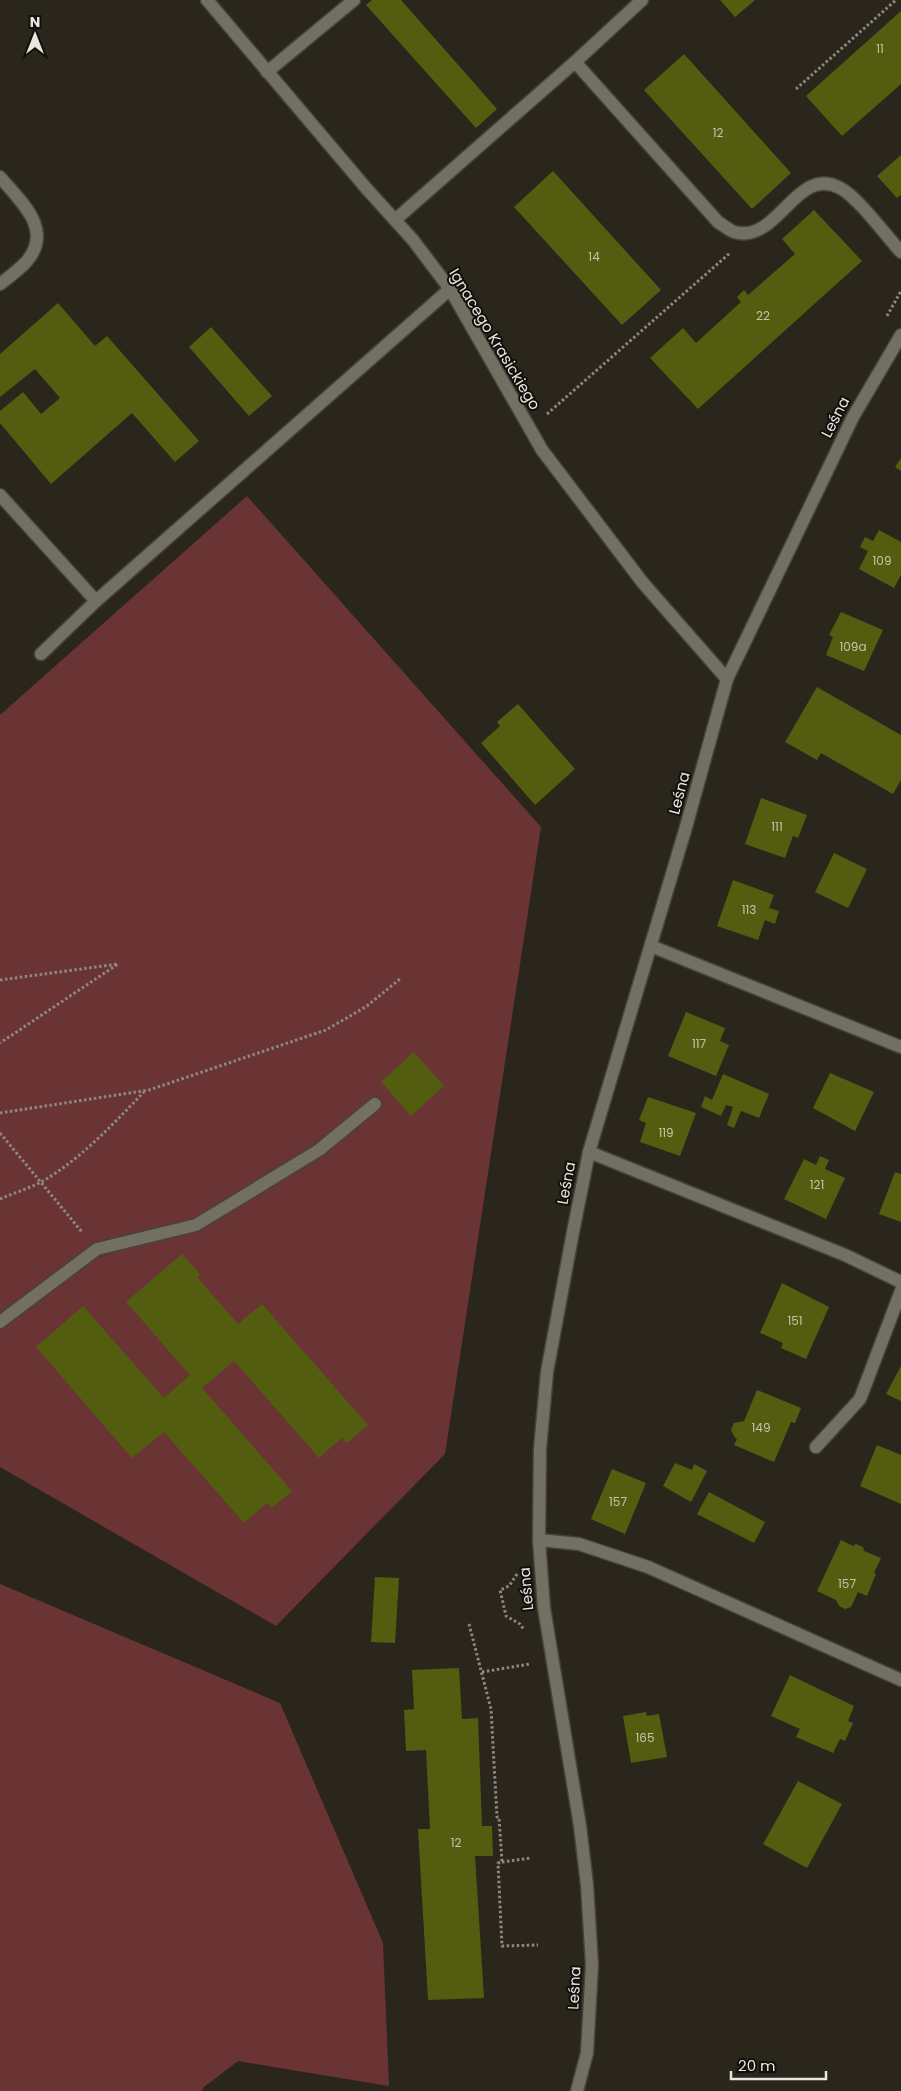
<svg xmlns="http://www.w3.org/2000/svg" width="901" height="2091" viewBox="0 0 901 2091" font-family="Poppins,sans-serif">
	<rect width="100%" height="100%" fill="#2b261c"/>
	<g fill="#6a3434">
		<path d="M247,496l294,331 -96,627 -169,172 -276,-159v-752z"/>
		<path d="M0,1584l280,119 103,240 6,143 -151,-25 -34,26 -2,4h-202z"/>
	</g>
	<g fill="#525d10">
		<path d="M372,0h29l96,109 -21,19 -110,-123z"/>
		<path d="M720,0h35l-20,17z"/>
		<path d="M901,11v73l-59,52 -36,-40z"/>
		<path d="M684,54l107,119 -39,36 -108,-119z"/>
		<path d="M901,155v40l-4,3 -20,-22z"/>
		<path d="M553,171l108,119 -39,35 -108,-118z"/>
		<path d="M814,210l48,51 -164,148 -48,-51 33,-30 13,15 45,-41 -4,-5 7,-7 4,5 47,-41 -13,-15z"/>
		<path d="M58,303l37,43 12,-10 92,105 -24,21 -43,-49 -81,71 -51,-61v-12l23,-19 18,22 19,-16 -25,-29 -35,28v-43z"/>
		<path d="M211,327l61,69 -23,20 -60,-69z"/>
		<path d="M901,458v13l-6,-4z"/>
		<path d="M879,530l22,12v33l-7,13 -35,-19 9,-18 -8,-4 5,-10 8,4z"/>
		<path d="M841,612l42,18 -19,41 -38,-16 7,-18 -4,-2z"/>
		<path d="M817,687l84,48v45l-8,14 -72,-41 -4,7 -32,-18z"/>
		<path d="M518,704l57,65 -40,36 -54,-62 19,-17 -3,-4z"/>
		<path d="M761,798l46,17 -9,23 -5,-2 -8,22 -40,-14z"/>
		<path d="M834,853l33,16 -19,39 -33,-16z"/>
		<path d="M733,880l41,15 -5,13 10,3 -4,13 -10,-4 -7,20 -41,-14z"/>
		<path d="M686,1012l39,16 -5,13 9,4 -13,31 -48,-20z"/>
		<path d="M414,1052l30,34 -33,30 -30,-34z"/>
		<path d="M830,1073l44,19 -19,39 -42,-23z"/>
		<path d="M723,1074l46,20 -10,24 -18,-7 -7,17 -7,-3 6,-18 -7,-2 -5,11 -20,-9 4,-11 7,4z"/>
		<path d="M648,1097l48,16 -16,43 -40,-14 6,-19 -7,-3z"/>
		<path d="M820,1156l9,4 -4,9 20,9 -19,41 -42,-20 20,-40 12,6z"/>
		<path d="M895,1172l6,2v48l-22,-8z"/>
		<path d="M182,1254l18,20 -3,3 41,47 24,-20 106,121 -21,18 -5,-5 -23,20 -85,-97 -32,27 90,103 -20,17 -5,-5 -23,20 -80,-91 -32,26 -96,-111 47,-41 81,92 26,-23 -64,-73z"/>
		<path d="M782,1283l47,24 -23,52 -25,-11 2,-5 -23,-10z"/>
		<path d="M901,1366v35l-15,-7z"/>
		<path d="M757,1390l44,18 -6,15 -4,-1 -17,40 -40,-17 3,-6 -2,-1 -4,-8 3,-7 10,-2z"/>
		<path d="M877,1445l24,10v49l-41,-18z"/>
		<path d="M675,1463l17,7 2,-6 13,7 -16,31 -28,-16z"/>
		<path d="M612,1469l34,14 -21,51 -34,-15z"/>
		<path d="M709,1492l56,30 -11,21 -57,-29z"/>
		<path d="M841,1540l12,6 3,-2 7,3 1,4 17,7 -7,15 2,1 -9,22 -9,-4 -7,15 -6,2 -6,-3 -3,-6 -19,-9z"/>
		<path d="M375,1577l24,1 -4,65 -24,-1z"/>
		<path d="M459,1668l3,51 16,-1 4,108h10l1,30h-18l9,142 -56,2 -10,-171h12l-4,-79 -20,1 -2,-41 10,-1 -2,-39z"/>
		<path d="M790,1675l64,31 -6,15 5,2 -8,18 -5,-2 -7,14 -37,-16 4,-8 -29,-13z"/>
		<path d="M646,1712l1,4 12,-2 8,43 -36,6 -8,-47z"/>
		<path d="M798,1781l44,23 -35,64 -44,-24z"/>
	</g>
	<g fill="none" stroke-linecap="round" stroke-linejoin="round">
		<g stroke="#46433a" stroke-width="15">
			<g id="minor">
				<path d="M207,0l159,188 47,52 37,49 92,161 101,133 84,96"/>
				<path d="M575,62l143,160c5,3 11,8 16,10 44,13 62,-68 106,-44 17,8 47,49 61,64"/>
				<path d="M267,72l87,-72"/>
				<path d="M0,177c20,24 54,52 27,84 -8,9 -18,16 -27,23"/>
				<path d="M395,220l180,-158 67,-62"/>
				<path d="M0,495l96,106"/>
				<path d="M41,654l55,-53 354,-312"/>
				<path d="M651,946l250,101"/>
				<path d="M589,1152l256,103 56,27"/>
				<path d="M0,1322l97,-73 99,-24 123,-75 56,-46"/>
				<path d="M816,1447l44,-48 41,-108"/>
				<path d="M539,1540l40,4 69,23 253,113"/>
				<path d="M577,2091l10,-38 5,-88 -5,-80 -7,-59 -36,-218 -5,-68 1,-91 7,-77 26,-140 16,-80 97,-325 41,-148 126,-262 48,-82"/>
			</g>
		</g>
		<g stroke="#8d8981" stroke-width="3" stroke-dasharray="2.5 2.5" stroke-linecap="butt">
			<path d="M796,89l100,-89"/>
			<path d="M887,316l14,-25"/>
			<path d="M547,414l183,-161"/>
			<path d="M0,980l118,-16 -118,79"/>
			<path d="M0,1113l149,-23 177,-60 41,-24 33,-27"/>
			<path d="M0,1133l82,99"/>
			<path d="M0,1199c14,-6 30,-11 43,-18 39,-23 70,-57 101,-89"/>
			<path d="M517,1574l-8,12 -9,4 6,26 14,8 4,6"/>
			<path d="M469,1624l22,85 6,108h2l3,45 -4,1 4,83 36,-1"/>
			<path d="M482,1672l48,-8"/>
			<path d="M502,1862l29,-4"/>
		</g>
		<use href="#minor" stroke="#746f63" stroke-width="12"/>
	</g>
	<g text-anchor="middle" dominant-baseline="central" stroke-width="4" stroke-linejoin="round" paint-order="stroke">
		<g font-size="12" fill="#c3c4ab">
			<text x="880" y="48">11</text>
			<text x="718" y="132">12</text>
			<text x="594" y="256">14</text>
			<text x="763" y="315">22</text>
			<text x="882" y="560">109</text>
			<text x="853" y="646">109a</text>
			<text x="777" y="826">111</text>
			<text x="749" y="909">113</text>
			<text x="699" y="1043">117</text>
			<text x="666" y="1132">119</text>
			<text x="817" y="1184">121</text>
			<text x="795" y="1320">151</text>
			<text x="761" y="1427">149</text>
			<text x="618" y="1501">157</text>
			<text x="847" y="1583">157</text>
			<text x="645" y="1737">165</text>
			<text x="456" y="1842">12</text>
		</g>
		<g font-size="15" fill="#e9e6df" stroke="#110f0b">
			<text transform="translate(495 339) rotate(59)">Ignacego Krasickiego</text>
			<text transform="translate(835 417) rotate(-63)">Leśna</text>
			<text transform="translate(679 793) rotate(-75)">Leśna</text>
			<text transform="translate(566 1183) rotate(-79)">Leśna</text>
			<text transform="translate(526 1589) rotate(-95)">Leśna</text>
			<text transform="translate(574 1988) rotate(-87)">Leśna</text>
		</g>
	</g>
	<g transform="translate(35 35)" stroke="#110f0b" stroke-width="4" paint-order="stroke">
	<path d="M0-4L9 19L0 12L-9 19Z" fill="#e9e6df"/>
	<text y="-8" font-size="14" font-weight="bold" text-anchor="middle" fill="#e9e6df">N</text>
	</g>
	<path d="M731 2071v8h95v-8" fill="none" stroke="#e9e6df" stroke-width="2.5"/>
	<text x="738" y="2071" font-size="15" fill="#e9e6df" stroke="#110f0b" stroke-width="4" paint-order="stroke">20 m</text>
</svg>
